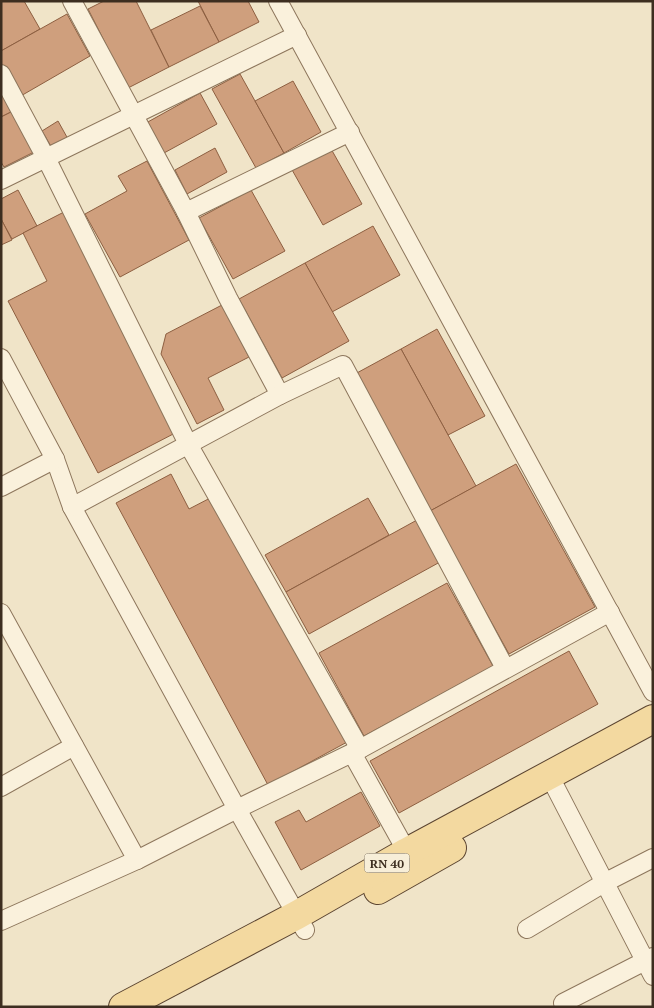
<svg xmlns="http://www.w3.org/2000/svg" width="654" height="1008" viewBox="0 0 654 1008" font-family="'PT Serif',serif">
	<rect width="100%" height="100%" fill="#f0e4c8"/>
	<g fill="#cf9f7d" stroke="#8d5f41">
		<path d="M1,1h23l16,28 -39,22z"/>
		<path d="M104,1h32l33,66 -41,21 -40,-79z"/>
		<path d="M198,1h50l11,21 -40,20z"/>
		<path d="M200,6l19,36 -50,25 -18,-37z"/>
		<path d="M67,14l23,42 -71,41 -18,-32v-14z"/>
		<path d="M240,74l44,79 -28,15 -44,-79z"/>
		<path d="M293,81l28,51 -37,21 -29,-52z"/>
		<path d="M1,89l12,22 -12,6z"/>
		<path d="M200,93l17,31 -53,29 -18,-30z"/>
		<path d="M13,111l21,41 -30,15 -3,-5v-45z"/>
		<path d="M58,121l10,18 -16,9 -10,-17z"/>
		<path d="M330,147l32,57 -39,21 -32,-57z"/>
		<path d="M215,148l12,24 -40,22 -12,-24z"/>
		<path d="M147,161l42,79 -69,37 -35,-63 42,-23 -9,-15z"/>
		<path d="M18,190l19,36 -25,13 -11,-20v-20z"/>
		<path d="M251,190l34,61 -52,28 -34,-61z"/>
		<path d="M64,212l115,219 -81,42 -90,-172 39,-20 -24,-48z"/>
		<path d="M1,219l11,21 -11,5z"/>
		<path d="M373,226l27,49 -68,37 -27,-49z"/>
		<path d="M305,263l44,78 -67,37 -43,-79z"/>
		<path d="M222,305l27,52 -41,21 16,32 -27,14 -36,-70 5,-20z"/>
		<path d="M437,329l48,87 -37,19 -47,-86z"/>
		<path d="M401,349l75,137 -46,25 -75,-137z"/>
		<path d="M516,464l79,143 -86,47 -79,-143z"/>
		<path d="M171,474l18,35 27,-14 133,246 -81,44 -152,-282z"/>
		<path d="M368,498l21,37 -103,57 -21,-37z"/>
		<path d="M417,520l23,42 -131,72 -23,-42z"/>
		<path d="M447,583l46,83 -129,70 -45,-83z"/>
		<path d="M569,651l29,53 -199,109 -29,-52z"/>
		<path d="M361,792l19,34 -79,44 -26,-48 24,-12 7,12z"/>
	</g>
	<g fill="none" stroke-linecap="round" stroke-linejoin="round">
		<g stroke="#8d765c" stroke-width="20">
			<g id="minor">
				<path d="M72,1l114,211 42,86 52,97"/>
				<path d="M278,1l375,691"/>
				<path d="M1,74l45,84 142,286 172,305"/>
				<path d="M1,180l296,-145"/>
				<path d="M186,212l164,-80"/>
				<path d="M1,358l54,101 17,48 165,302 68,121"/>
				<path d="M1,487l54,-28"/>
				<path d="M72,507l208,-112 63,-30 162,303"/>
				<path d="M1,613l136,247"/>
				<path d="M352,753l55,99"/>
				<path d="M549,775l104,201"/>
				<path d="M1,787l73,-41"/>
				<path d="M1,921l136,-61 100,-51 123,-60 250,-137"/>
				<path d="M527,929l77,-46 49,-25"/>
				<path d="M565,1007l-2,-4 90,-46"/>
			</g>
		</g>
		<g stroke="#5b4430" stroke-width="30">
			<g id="primary">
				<path d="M378,890l74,-42"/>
				<path d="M123,1007l174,-92 110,-63 246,-133"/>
			</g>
		</g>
		<use href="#minor" stroke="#faf1dc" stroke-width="18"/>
		<use href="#primary" stroke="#f3d9a0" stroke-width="28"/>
	</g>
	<g text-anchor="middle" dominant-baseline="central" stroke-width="4.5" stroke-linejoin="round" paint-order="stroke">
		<rect fill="#f7eed8" stroke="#756857" stroke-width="1" x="364.5" y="853.5" width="45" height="19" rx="4"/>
		<g font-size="12" font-weight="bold" fill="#3d2e20">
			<text x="387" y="863">RN 40</text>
		</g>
	</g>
	<rect width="654" height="1008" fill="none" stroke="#3d2e20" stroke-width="5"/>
</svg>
